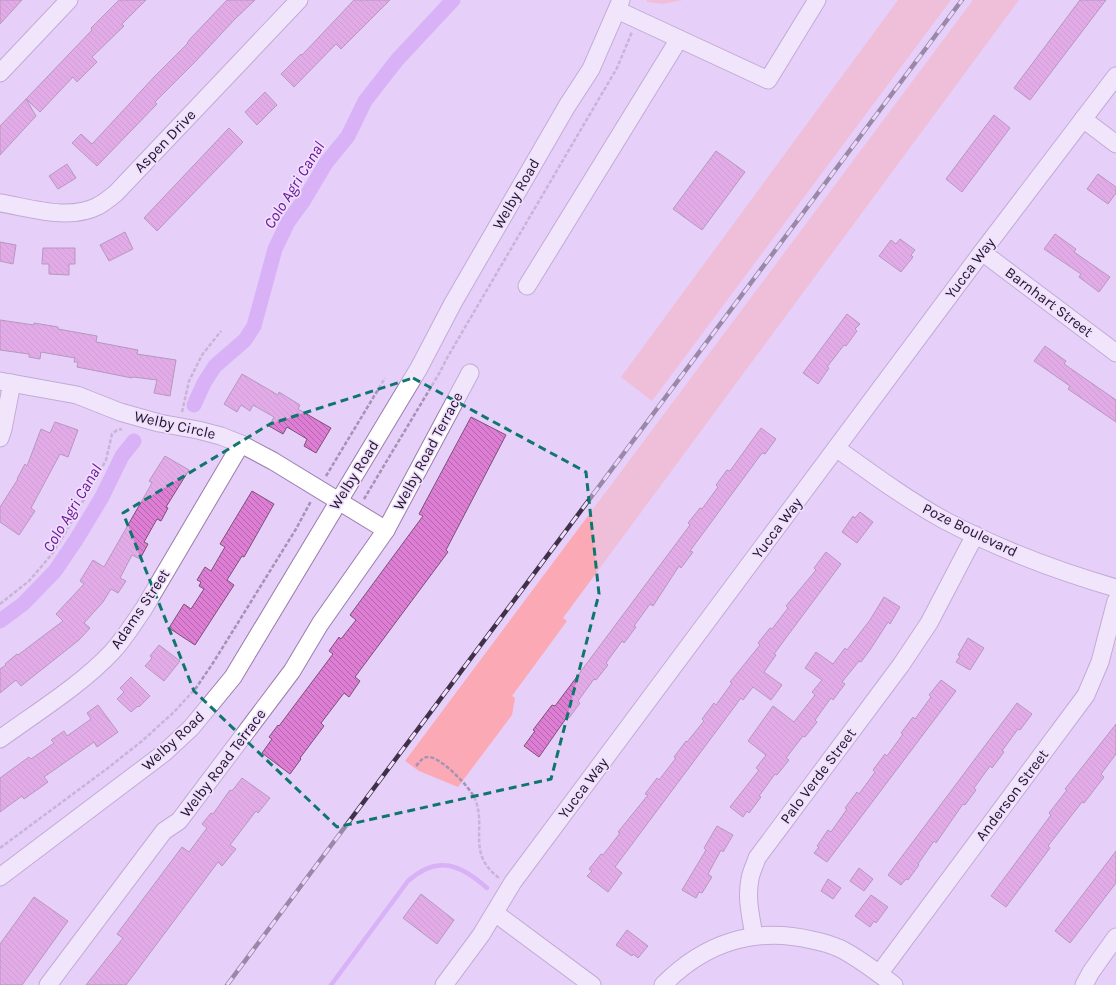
<svg xmlns="http://www.w3.org/2000/svg" width="1116" height="985" viewBox="0 0 1116 985" font-family="Karla,sans-serif">
	<defs>
		<pattern id="building-back-hatch" width="6" height="6" patternUnits="userSpaceOnUse"><rect width="6" height="6" fill="#dd7ed4"/><path d="M-1 5l2 2M0 0l6 6M5-1l2 2" fill="none" stroke="#b366ac"/></pattern>
	</defs>
	<rect width="100%" height="100%" fill="#e6cff8"/>
	<g fill="#fbaab5">
		<path d="M647,0h36l-20,4 -16,-2z"/>
		<path d="M898,0h53l-299,401 -31,-24z"/>
		<path d="M973,0h46l-456,618 4,3 -55,75 3,2 -3,17 -54,72 -39,-16 -14,-10z"/>
	</g>
	<g fill="none" stroke-linecap="round" stroke-linejoin="round">
		<path stroke="#ca8cf4" stroke-width="4.5" d="M331,985l77,-104c30,-27 53,-16 79,7"/>
		<g stroke="#ca8cf4" stroke-width="15">
			<path d="M194,405l10,-22 11,-17 30,-26 9,-14 21,-77 13,-27 16,-22 22,-37 22,-27 17,-35 32,-41 56,-60"/>
			<path d="M0,621l23,-17 32,-33 21,-31 26,-43 20,-41 12,-15"/>
		</g>
	</g>
	<g fill="url(#building-back-hatch)" stroke="#7c5277">
		<path d="M0,0h22l-22,24z"/>
		<path d="M119,0h27l-24,24 2,2 -32,31 5,5 -20,20 -4,-5 -33,35 -14,-13 66,-69 -1,-2z"/>
		<path d="M227,0h28l-20,19 -41,44 -39,39 2,2 -60,62 -25,-23 9,-9 11,10 63,-68 33,-33h-1l3,-4z"/>
		<path d="M354,0h36l-49,49 -5,-5 -42,43 -13,-13 20,-20 1,1z"/>
		<path d="M1080,0h26l-76,100 -16,-12z"/>
		<path d="M265,92l12,13 -20,20 -12,-13z"/>
		<path d="M26,99l10,17 -36,39v-29z"/>
		<path d="M994,115l16,13 -48,64 -16,-13z"/>
		<path d="M229,128l14,14 -86,89 -13,-13z"/>
		<path d="M716,151l29,21 -43,58 -29,-21z"/>
		<path d="M67,164l9,14 -18,11 -9,-13z"/>
		<path d="M1098,174l18,13v6l-8,11 -21,-15z"/>
		<path d="M125,232l8,17 -24,12 -9,-16z"/>
		<path d="M1055,234l21,15 -2,3 36,25 -11,15 -20,-15 2,-3 -37,-25z"/>
		<path d="M900,239l15,11 -4,5 2,2 -12,15 -22,-16 12,-16 5,4z"/>
		<path d="M0,242l16,3 -3,19 -13,-3z"/>
		<path d="M43,248h32v16h-6v11l-20,-1v-10h-7z"/>
		<path d="M847,314l13,10 -5,5 2,2 -11,15 -2,-1 -17,22 2,1 -11,16 -15,-11z"/>
		<path d="M0,320l34,5v-2l24,4v2l39,7 -1,6 42,8 -1,4 39,6 -6,36 -16,-3 3,-13 -24,-3 -1,1 -55,-11 1,-5h-4l1,-4 -34,-6 -1,7 -11,-2v-3l-29,-4z"/>
		<path d="M1045,346l21,15 -2,3 52,36v22l-48,-33 2,-3 -36,-25z"/>
		<path d="M242,374l36,21 1,-3 21,13 -2,4 33,19 -15,25 -12,-7 3,-7 -20,-12 -4,7 -14,-8 5,-9 -21,-12 -3,6 -9,-6 -4,7 -13,-8z"/>
		<path d="M471,417l35,18 -60,115 2,2 -93,125 5,4 -11,16 -5,-4 -23,30 3,3 -24,32 1,1 -11,15 -28,-21 10,-14 -3,-2 9,-12 1,1 54,-72 -4,-3 10,-14 2,2 15,-19 -6,-5 73,-99 -4,-2z"/>
		<path d="M55,422l23,8 -10,27 -8,-3 -29,54 4,3 -16,24 -19,-13v-15l18,-28h-1l8,-15 2,2 14,-37 9,4z"/>
		<path d="M761,428l15,11 -11,15 -3,-1 -72,98 3,1 -12,16 -2,-2 -26,40 -3,-2 -16,22 2,1 -12,16 -2,-2 -16,22 2,2 -12,15 -2,-1 -16,22 2,2 -11,15 -2,-1 -28,40 -15,-11 11,-15 -2,-1 19,-25 3,1 135,-181 -2,-2 12,-15 2,1 16,-22 -2,-2 11,-15 3,1z"/>
		<path d="M165,456l24,14 -23,37 2,1 -7,13 -4,-2 -13,23 4,2 -8,15 -8,-4 -12,23 6,3 -8,12 -7,-4 -8,13 -19,21 6,5 -11,12 -58,46 -5,-6 -16,13v-24l6,-4 -1,-1 12,-10 1,1 45,-34 -7,-7 28,-30 -4,-3 13,-21 11,7 48,-84 -3,-2z"/>
		<path d="M252,491l22,13 -30,53 -2,-1 -15,24 7,5 -39,60 -26,-17 15,-24 7,5 13,-20 -5,-3 2,-4 -4,-2 8,-13 6,4 14,-24 -5,-3z"/>
		<path d="M860,512l13,10 -16,21 -15,-11 11,-16 2,2z"/>
		<path d="M826,552l15,12 -67,90 2,1 -12,17 18,13 -11,15 -18,-13 -10,13 -2,-2 -126,169 7,6 -14,19 -21,-16 5,-5 -3,-2 12,-15 2,1 17,-22 -2,-1 30,-37 -3,-1 12,-16 2,2 17,-22 -2,-1 12,-16 1,1 17,-21 -2,-2 12,-16 2,2 16,-22 -2,-1 30,-37 -2,-2 12,-15 2,1 16,-21 -2,-2 30,-36 -2,-2z"/>
		<path d="M884,597l16,10 -10,17 -2,-2 -18,28 -9,12 -2,-1 -17,21 3,2 -12,16 -2,-2 -16,22 2,2 -12,15 -2,-1 -17,22 3,2 -12,15 -2,-1 -16,22 2,1 -12,16 -2,-2 -4,6 -13,-10 29,-37 -3,-2 10,-13 -18,-14 25,-35 21,16 21,-27 -3,-3 10,-12 -17,-12 11,-16 17,12 12,-16 2,2 23,-30z"/>
		<path d="M968,638l16,10 -14,22 -14,-8 4,-6 -2,-1z"/>
		<path d="M159,645l21,16 -16,20 -19,-15 7,-8 -2,-2z"/>
		<path d="M131,677l19,19 -11,11 -1,-1 -7,6 -14,-13 7,-7 -4,-4z"/>
		<path d="M941,680l15,11 -129,171 -13,-9 5,-6 -2,-1 11,-16 3,2 16,-23 -2,-1 12,-16 2,2 16,-22 -2,-2 12,-16 2,2 16,-22 -2,-1 12,-16 2,2 16,-22 -2,-2z"/>
		<path d="M1017,703l15,11 -12,16 -2,-1 -16,22 2,1 -12,16 -2,-2 -16,22 2,2 -11,15 -2,-1 -27,39 -2,-2 -16,23 1,1 -11,15 -2,-1 -5,6 -13,-10z"/>
		<path d="M98,705l20,27 -21,15 -3,-5 -50,35 4,5 -24,17 -2,-3 -22,16v-34l29,-21 2,2 23,-16 -3,-3 13,-9 3,5 24,-17 -4,-6z"/>
		<path d="M1116,724v30l-15,20 3,3 -20,26 -2,-1 -34,44 2,2 -44,59 -15,-11 60,-81 -2,-2 18,-23 -2,-1z"/>
		<path d="M242,778l28,20 -12,15 -2,-2 -26,34 6,4 -14,17 -4,-4 -92,123h-40l37,-47 -6,-4 65,-87 7,5 18,-24 -5,-4 9,-11 2,1 17,-24 2,1z"/>
		<path d="M717,826l16,9 -10,17 -2,-2 -13,24 4,3 -10,16 -3,-1 -3,6 -14,-8 24,-40 -2,-2z"/>
		<path d="M1116,851v32l-46,60 -15,-12z"/>
		<path d="M859,868l14,11 -9,12 -14,-10z"/>
		<path d="M828,879l13,9 -8,11 -12,-8z"/>
		<path d="M421,894l33,26 -17,24 -34,-26z"/>
		<path d="M871,895l17,12 -12,16 -2,-2 -4,6 -15,-11z"/>
		<path d="M34,897l34,24 -46,64h-22v-41z"/>
		<path d="M627,930l21,16 -10,12 -5,-4 -1,2 -16,-11z"/>
	</g>
	<g fill="none" stroke-linecap="round" stroke-linejoin="round">
		<g stroke="#997dad" stroke-width="19">
			<g id="minor">
				<path d="M617,10l151,70 49,-80"/>
				<path d="M0,73l69,-73"/>
				<path d="M1083,119l33,25"/>
				<path d="M0,203c31,5 69,18 98,3 7,-4 12,-8 18,-13l183,-193"/>
				<path d="M982,252l134,101"/>
				<path d="M527,286l152,-247"/>
				<path d="M0,381l77,14 43,17 39,11 39,7 23,6 20,8 32,17 113,69"/>
				<path d="M0,438l3,-9 9,-46"/>
				<path d="M836,448c35,25 70,51 108,72 55,29 113,51 172,68"/>
				<path d="M0,739c37,-27 81,-54 112,-87 12,-13 21,-28 31,-42l98,-166"/>
				<path d="M0,877l164,-124 27,-25 42,-51 186,-309 34,-65 114,-197 24,-37 30,-69"/>
				<path d="M495,913l97,72"/>
				<path d="M754,936c-3,-19 -8,-38 -4,-57 1,-7 5,-14 7,-21l144,-193 28,-42 46,-88"/>
				<path d="M879,974l207,-279 14,-33 16,-61"/>
				<path d="M48,985l116,-154 15,-10 113,-150 28,-47 66,-94 84,-157"/>
				<path d="M444,985l37,-50 32,-53 469,-630 134,-176"/>
				<path d="M663,985c41,-42 92,-59 149,-45 10,2 20,5 29,9 19,10 36,23 53,36"/>
				<path d="M1084,985l7,-13 25,-35"/>
			</g>
		</g>
		<g stroke="#a592b4" stroke-width="2.5" stroke-dasharray="4 2" stroke-linecap="butt">
			<path d="M182,412l7,-31 13,-26 19,-24"/>
			<path d="M326,476l59,-98"/>
			<path d="M364,499l76,-127 7,-14 170,-290 15,-36"/>
			<path d="M0,604l29,-23 23,-27 12,-19 42,-75 6,-26 5,-4 5,-1"/>
			<path d="M416,766c4,-4 6,-9 12,-9 12,-1 43,31 47,42 12,29 -9,54 24,79"/>
			<path d="M0,848l108,-80 34,-27 32,-29 22,-24 17,-25 83,-134 15,-28"/>
		</g>
		<use href="#minor" stroke="#fff" stroke-width="17"/>
		<g stroke="#3f3248" stroke-width="4.5">
			<path id="rail" d="M227,985l735,-985"/>
		</g>
		<use href="#rail" stroke="#f0defe" stroke-width="3" stroke-dasharray="9" stroke-linecap="butt"/>
	</g>
	<path d="M0 0H1116V985H0ZM413,378l173,94 13,122 -48,185 -214,48 -143,-136 -71,-178 147,-89z" fill="#e6cff8" fill-opacity=".55" fill-rule="evenodd"/>
	<path fill="none" stroke="#0f766e" stroke-width="3" stroke-dasharray="8 5" stroke-linejoin="round" d="M413,378l173,94 13,122 -48,185 -214,48 -143,-136 -71,-178 147,-89z"/>
	<g text-anchor="middle" dominant-baseline="central" stroke-width="3.5" stroke-linejoin="round" paint-order="stroke">
		<g font-size="15" fill="#201527" stroke="#f0defe">
			<text transform="translate(165 141) rotate(-46)">Aspen Drive</text>
			<text transform="translate(516 194) rotate(-60)">Welby Road</text>
			<text transform="translate(970 268) rotate(-53)">Yucca Way</text>
			<text transform="translate(1049 302) rotate(37)">Barnhart Street</text>
			<text transform="translate(175 425) rotate(13)">Welby Circle</text>
			<text transform="translate(428 451) rotate(-62)">Welby Road Terrace</text>
			<text transform="translate(354 475) rotate(-58)">Welby Road</text>
			<text transform="translate(777 528) rotate(-53)">Yucca Way</text>
			<text transform="translate(970 530) rotate(26)">Poze Boulevard</text>
			<text transform="translate(140 609) rotate(-56)">Adams Street</text>
			<text transform="translate(173 741) rotate(-43)">Welby Road</text>
			<text transform="translate(223 763) rotate(-53)">Welby Road Terrace</text>
			<text transform="translate(818 776) rotate(-53)">Palo Verde Street</text>
			<text transform="translate(583 788) rotate(-53)">Yucca Way</text>
			<text transform="translate(1012 795) rotate(-53)">Anderson Street</text>
		</g>
		<g font-size="16" font-style="italic" fill="#6b1994" stroke="#f0defe">
			<text transform="translate(294 185) rotate(-58)">Colo Agri Canal</text>
			<text transform="translate(72 508) rotate(-59)">Colo Agri Canal</text>
		</g>
	</g>
</svg>
